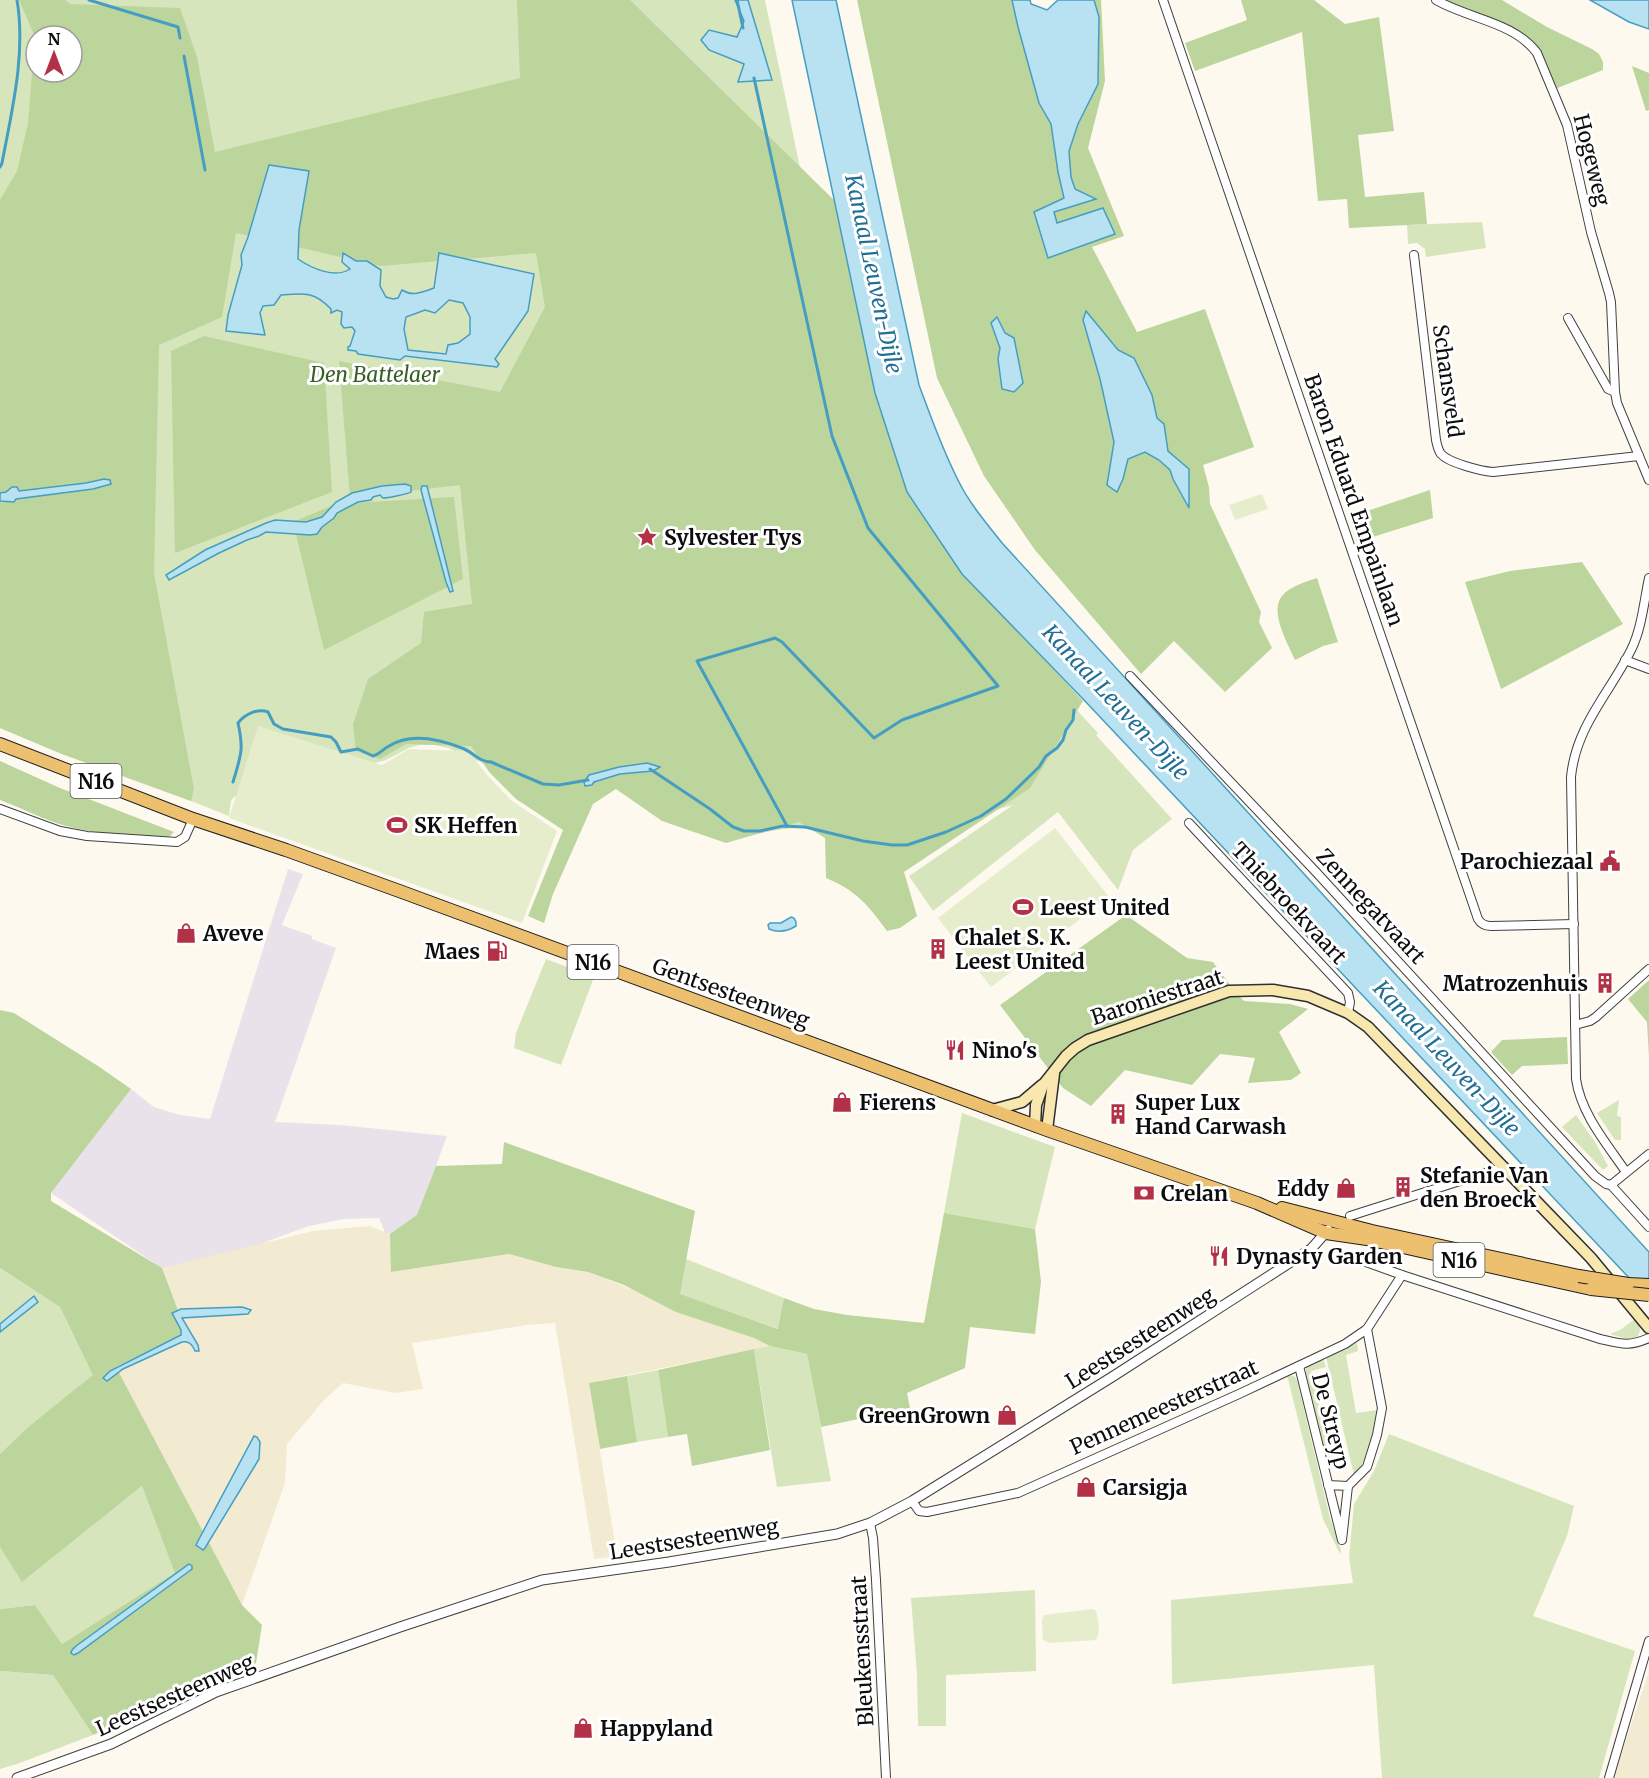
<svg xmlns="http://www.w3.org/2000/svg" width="1649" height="1778" viewBox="0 0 1649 1778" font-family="Merriweather,serif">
	<rect width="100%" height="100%" fill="#fef9ef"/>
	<path fill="#e9e2eb" d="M288,869l15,5 -21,51 30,11v3l24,9 -61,174 65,3 107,11 -41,111 -22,-3v-14l-5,-12 -35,1 -35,7 -41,15 -23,11 -79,19 -115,-78 80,-104 23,18 6,2 20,6 30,4z"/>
	<g fill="#f2ebd1">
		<path d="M369,1226l21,8 2,38 116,-18 48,13 32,5 166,66 16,8 -181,37 28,173 -23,3 -39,-236 -28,2 -115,18 11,46 -28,4 -52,-10 -18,16 -38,45 -2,39 -43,122 -127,-239 72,-32 -25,-66 151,-37z"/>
		<path d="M1649,1672v106h-36z"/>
	</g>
	<g fill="#d6e5bb" fill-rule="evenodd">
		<path d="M0,0h765l38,182 233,484 62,67 -2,2 76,84 -39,31 -15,40 -60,-78 -125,99 -24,-35 104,-71 -44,12 -155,12c-25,-3 -49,3 -73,9l-63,-49 -152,-7 -78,-34 -14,-3h-15l-10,3 -23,12 -106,29 -46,8 -3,4 -2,15 -38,-15 -129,-47 -62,-26zM36,36h36v36h-36z"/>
		<path d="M1482,222l4,26 -60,9 -1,-8 -8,-6 -9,1 -1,-19z"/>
		<path d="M546,959l48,18 -33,88 -47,-17 2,-15z"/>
		<path d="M1619,1100l-2,16 4,1v23h-6l-18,-27z"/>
		<path d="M962,1113l93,34 -20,82 -91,-16z"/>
		<path d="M1576,1115l19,27 13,24 -5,4 -41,-43z"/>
		<path d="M686,1259l98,39 -5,31 -100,-35z"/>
		<path d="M0,1268l60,39 34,68 -66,52 -28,27z"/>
		<path d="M1635,1319l4,4 1,8 -3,7 -9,1 -18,-5 10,-4z"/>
		<path d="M1357,1343l1,8 -12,4 10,58 22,-3c-3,24 -8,46 -24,65l-28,-118z"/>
		<path d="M770,1346l37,8 24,127 -54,6 -23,-138z"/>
		<path d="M1323,1358l3,9 -15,4 19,80 -6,1 -19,-78 2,-8z"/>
		<path d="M658,1370l10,67 -31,5 -10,-66z"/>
		<path d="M1287,1375l7,1 3,4 33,138 11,32 -1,4 -17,-35z"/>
		<path d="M1389,1434l185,72 -7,30 -34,80 102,35 -36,127h-217l-8,-113 -202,19 -1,-84 182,-17 -4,-25 5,-54 20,-33z"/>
		<path d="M142,1486l34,87 -114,71 -27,-39 -35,4v-62l23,34z"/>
		<path d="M1035,1590l1,81 -90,4v51h-28l-1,-51 -6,-77z"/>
		<path d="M0,1671l53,4 40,60 -76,29 -17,5z"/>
	</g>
	<g fill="#bcd59c" fill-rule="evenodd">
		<path d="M19,0h46l5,4 110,4 17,49 18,95 305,-74 -3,-78h113l207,203 127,370 119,128 -53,87 -126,84 13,44 -17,12 -13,3c-19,-26 -30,-40 -61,-53l-1,-40 -26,-16 -73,21 -64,-22 -46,-32 -23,15 -40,90 -9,29 -16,-7 35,-86 -47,-31 -26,-26 -19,-27 -65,-2 -26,15 -24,-8 -3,-27 15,-45 53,-36 3,-31 48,-8 -12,-119 -110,13 -11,-137 161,31 45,-85 -9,-54 -156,13 -144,-33 -14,84 -63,28 -5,228 40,216 -3,12 -129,-47 -62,-26v-528l17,-29 11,-48 7,-86zM36,36h36v36h-36z"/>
		<path d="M857,0h155l6,27 21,76 12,21 7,48 6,26 -30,15 14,44 8,-34 -2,-11 41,-13 -20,-10 -4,-12 -2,-26 9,-27 20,-40 1,-67 -5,-17h7l4,81 -17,67 36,88 -32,11 45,85 68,-23 49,138 -51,18 6,22 1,17 51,108 -2,10 13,26 -47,44 -51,-51 -33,33 -106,-124 -51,-74 -47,-98zM1086,311l32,39 16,8 18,37 5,23 7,6 4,27 13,11 8,44 -16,-27 -3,-9 -11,-10 -14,-8 -17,7 -5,20 -16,6 7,-43z"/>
		<path d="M1241,0h73l31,24 34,-7 15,114 -36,4 7,62 59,-5 3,32 -78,4 -2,-29 -29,2 -16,-169 -107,39 -10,-28 62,-23z"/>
		<path d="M1442,0h60l45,27 45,22 7,5 4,8v8l-48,19c-11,-24 -17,-46 -41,-60z"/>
		<path d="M1632,66l17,7v37l-3,1z"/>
		<path d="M204,336l120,27 8,129 -157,61 -4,-202z"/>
		<path d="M1430,490l3,28 -76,24 -8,-25z"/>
		<path d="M454,497l9,82 -139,71 -31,-128 43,-18z"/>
		<path d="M1582,562l41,62 -122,65 -36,-107 45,-11z"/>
		<path d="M1317,578l21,64 -15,4 -28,14c-7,-16 -26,-48 -13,-64 8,-10 24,-14 35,-18z"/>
		<path d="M0,761l60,27 114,44 -5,5c-34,-2 -70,-2 -103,-11 -22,-6 -44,-18 -66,-26z"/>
		<path d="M1126,915l61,43 26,4 23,31 8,8 46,3 18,5 -29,23 22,41 -10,7 -43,3 7,-25 -35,-4 -28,31 -67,-15 -34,36 -28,-18 -63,-83z"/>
		<path d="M1649,980v78l-2,-36 -19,-23z"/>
		<path d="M0,1010l14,3 84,53 33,23 -80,104v8l111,67 25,66 -71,33 126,238 20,20 -6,38 -163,72 -40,-60 -53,-4v-62l35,-4 27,39 113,-71 -33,-87 -120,96 -22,-35v-93l28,-27 65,-52 -33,-68 -60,-39z"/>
		<path d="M1567,1037l1,27 -46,2 -10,9 -21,-23 11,-12z"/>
		<path d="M504,1142l191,69 -15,83 98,35 6,-31 30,11 33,6 77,8 20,-110 91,16 6,53 -6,52 -65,-7 -5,41 -58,25 3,15 -89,19 -14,-73 -37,-8 -16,-8 -78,-26 -52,-27 -36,-13 -32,-5 -47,-13 -118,18 -1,-38 27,-19 19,-49 66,-2z"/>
		<path d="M754,1349l16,101 -78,16 -5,-32 -19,3 -10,-67z"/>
		<path d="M627,1376l10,66 -37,7 -11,-66z"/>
	</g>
	<g fill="#e6edcc">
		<path d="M1262,494l6,15 -33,11 -6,-15z"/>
		<path d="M258,726l124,39 27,-16 59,2 19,24 25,26 45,30 -35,92 -293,-105z"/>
		<path d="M1055,828l54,69 -118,90 -53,-69z"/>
		<path d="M1093,1609l3,2c2,8 5,21 0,29l-46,3 -7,-3 -1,-20 2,-5z"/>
	</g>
	<g fill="#b8e2f1" stroke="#459ec2" stroke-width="1.5" fill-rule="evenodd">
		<path d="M735,0h13l24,80 -34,2 6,-18 -35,-14 -8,-10 8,-10 28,7 7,-16z"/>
		<path d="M792,0h44l83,385c12,32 23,64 39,95 11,23 29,44 45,64l646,708v47l-565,-599 -122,-126 -55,-82 -32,-99z"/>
		<path d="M1012,0h18l1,4 16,6 11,-10h36l5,17 -1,67 -20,40 -9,27 2,26 4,12 21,10 -42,13 3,11 46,-15 12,26 -67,24 -14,-46 30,-14 -6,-26 -7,-48 -12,-21 -21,-76z"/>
		<path d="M1590,0h59v29l-20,-7z"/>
		<path d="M269,165l40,6 -10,59 -1,29c13,9 37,20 52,10l-8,-7 1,-9 13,8h11l14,9 -1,16 6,11 7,2 5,-1 4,-8c11,7 20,2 32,-2l5,-35 95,21 -6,37 -33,48 4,5 -2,3 -92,-11 -5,4 -42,-6 -2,-3 -8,-1v-3l2,-1 5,-15 -3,-4 -8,1 -3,-4 1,-12 -5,-2 -6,3v-4c-17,-18 -28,-16 -50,-14l-7,10 -11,1 -3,7 5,22 -39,-4 2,-16 14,-50 -1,-10 7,-18zM449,300l14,3 7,14v17l-12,9 -10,2 -2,9 -38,-4 -4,-21 2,-12 19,-7 10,3z"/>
		<path d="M1086,311l32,39 16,8 18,37 5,23 7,6 4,27 21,18v39l-16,-29 -3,-9 -11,-10 -14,-8 -17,7 -5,20 -6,13 -10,-7 7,-43 -14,-63 -17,-59z"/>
		<path d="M997,317l8,16 9,5 9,45 -9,9 -12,-3 -4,-30 2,-11 -9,-25z"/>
		<path d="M104,479l6,1 1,4 -18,5 -77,10 -2,3 -14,-1v-8l6,-1 6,-5h5l2,4 67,-8z"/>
		<path d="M405,484l6,2v6c-3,2 -23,6 -28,6l-3,-3 -7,2 -2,3 -13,2 -21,11 -3,5 -12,9 -5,7 -7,1 -44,-3 -7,4 -12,4 -28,13 -50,27 -3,-5 39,-25 61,-27 9,-3 31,2 16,-5 14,-15 16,-9 30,-7z"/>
		<path d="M422,486h5l1,4 25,101 -3,1 -4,-10 -25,-92z"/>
		<path d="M647,763l13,4 -7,4 -33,3 -26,8 -2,3 -7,1 -1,-4 5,-7 30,-8z"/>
		<path d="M791,917l3,1 2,4v4c-8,5 -18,7 -27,3l-1,-4 2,-2h11z"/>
		<path d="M34,1296l4,6 -38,30v-8z"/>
		<path d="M242,1307l9,3 -3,4 -66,4 16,27 1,6h-4c-3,-7 -6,-10 -13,-9l-59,27 -16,12 -4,-3 7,-7 71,-36v-5l-9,-17 9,-4z"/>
		<path d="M254,1436l3,1 3,5 -1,17 -54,89 -2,2 -7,-5 2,-4z"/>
		<path d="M189,1564l3,2v3l-4,3 -110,81 -4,2 -3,-2 1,-3 4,-4z"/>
	</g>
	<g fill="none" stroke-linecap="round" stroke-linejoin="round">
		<g stroke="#459ec2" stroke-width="3">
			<path d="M89,0l89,27 2,11"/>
			<path d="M737,0l6,28"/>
			<path d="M184,56l21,114"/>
			<path d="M754,78l78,358 36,92 130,158 -96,34 -28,18 -92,-96 -7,-4 -78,23 90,165"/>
			<path d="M0,167l2,-4c10,-53 24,-109 15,-163"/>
			<path d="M650,769l60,40 23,18 11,4h16l23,-5 22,1 58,14 29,4h15l39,-13 35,-16 25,-17 33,-32 7,-11 11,-8 6,-8 3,-10 7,-10 1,-10"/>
			<path d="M233,782c8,-27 11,-32 5,-59 7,-9 20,-15 30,-11l6,12 9,5 48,8 5,5 5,10 17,-3 15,7c7,-2 10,-7 16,-10 22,-14 50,-7 73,2 11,4 17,14 29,14l52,22 16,1 29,-5"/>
		</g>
		<g stroke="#404040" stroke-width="10">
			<g id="minor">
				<path d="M1163,0l315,919c3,5 7,7 13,7l83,-2"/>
				<path d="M1436,0c33,19 78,22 101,53l30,72 24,107 18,61 2,9 4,90 2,11 32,77"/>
				<path d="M1414,255l22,185c1,5 2,10 5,14 8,9 40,17 52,18l146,-16"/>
				<path d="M1568,318l40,71 7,3"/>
				<path d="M1625,660l24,9"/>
				<path d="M1130,676l186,196 279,304 11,8 5,1 38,42"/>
				<path d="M0,809l60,22 27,5 90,6 8,-5 8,-18"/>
				<path d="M1189,823l159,170 2,9 -2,11"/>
				<path d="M1575,1025l15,-4 6,-4 53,-48"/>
				<path d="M1626,1172c-19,-28 -45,-58 -50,-93l-5,-302c5,-51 38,-83 60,-127 11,-22 13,-49 18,-72"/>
				<path d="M1611,1185l38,-31"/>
				<path d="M1350,1216l154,-49"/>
				<path d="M1352,1257l50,18 198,64c22,5 28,8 49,-1"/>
				<path d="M1299,1366l43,174 6,-54 -20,-1"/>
				<path d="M1348,1486l19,-19 10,-32 5,-27 -15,-79"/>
				<path d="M912,1501l7,10 8,1 91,-19 221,-99 106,-50 22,-15 35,-54"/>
				<path d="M870,1523l3,15 3,42 10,198"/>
				<path d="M1609,1778l40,-137"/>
			</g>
		</g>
		<g stroke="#404040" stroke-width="11">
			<path id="tertiary" d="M17,1778l94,-34 105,-52 184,-65 142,-47 127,-18 168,-28 33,-11 42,-22 200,-124 199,-128 17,-19"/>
		</g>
		<g stroke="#2f2f2f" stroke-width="13">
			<g id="secondary">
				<path d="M992,1110l30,-8 20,-17"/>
				<path d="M1035,1126l1,-21 7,-20 23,-29 9,-8 13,-8 141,-49 44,-1 35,6 40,17 20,14 223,231 58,70"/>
				<path d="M1047,1130l7,-56"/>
			</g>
		</g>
		<g stroke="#1e1e1e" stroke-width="14">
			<g id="primary">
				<path d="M0,744l193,75 93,31 116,42 645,238 210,73 69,30 41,6 224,50"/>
				<path d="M1282,1208l90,23 207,45"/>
				<path d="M1628,1284l21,1"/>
			</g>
		</g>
		<use href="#minor" stroke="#fff" stroke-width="8"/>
		<use href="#tertiary" stroke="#fff" stroke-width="9"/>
		<use href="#secondary" stroke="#f8e8af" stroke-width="10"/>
		<use href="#primary" stroke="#edc070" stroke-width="12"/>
		<g stroke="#1e1e1e" stroke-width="14" stroke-linecap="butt">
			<g id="primary-bridge">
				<path d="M1579,1276l49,8"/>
				<path d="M1591,1289l58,6"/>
			</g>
		</g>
		<use href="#primary-bridge" stroke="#edc070" stroke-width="12"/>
	</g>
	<defs>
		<g id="sight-bare" transform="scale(1.62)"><path d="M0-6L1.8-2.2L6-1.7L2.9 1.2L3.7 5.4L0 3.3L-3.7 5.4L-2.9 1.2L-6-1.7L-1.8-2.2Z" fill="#b23146" stroke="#fff" stroke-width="2.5" paint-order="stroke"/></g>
		<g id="stadium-bare" transform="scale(1.62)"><path d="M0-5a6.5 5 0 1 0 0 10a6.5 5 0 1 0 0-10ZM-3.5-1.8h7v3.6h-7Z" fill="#b23146" stroke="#fff" stroke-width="2.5" paint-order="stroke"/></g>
		<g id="civic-bare" transform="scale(1.62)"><path d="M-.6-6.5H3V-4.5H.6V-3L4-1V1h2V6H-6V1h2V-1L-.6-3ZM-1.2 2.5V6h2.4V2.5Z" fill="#b23146" stroke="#fff" stroke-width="2.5" paint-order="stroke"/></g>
		<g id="shop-bare" transform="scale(1.62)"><path d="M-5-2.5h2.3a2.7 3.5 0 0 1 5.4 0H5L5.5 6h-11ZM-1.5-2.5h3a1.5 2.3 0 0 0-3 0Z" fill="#b23146" stroke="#fff" stroke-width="2.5" paint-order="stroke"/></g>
		<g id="building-bare" transform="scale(1.62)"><path d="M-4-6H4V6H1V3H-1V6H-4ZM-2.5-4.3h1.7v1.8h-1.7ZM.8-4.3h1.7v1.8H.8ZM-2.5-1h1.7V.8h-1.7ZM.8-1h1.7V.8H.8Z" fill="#b23146" stroke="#fff" stroke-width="2.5" paint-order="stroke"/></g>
		<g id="fuel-bare" transform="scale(1.62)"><path d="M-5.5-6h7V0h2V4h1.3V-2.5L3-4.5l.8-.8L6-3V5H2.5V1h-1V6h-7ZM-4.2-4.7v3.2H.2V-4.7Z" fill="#b23146" stroke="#fff" stroke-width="2.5" paint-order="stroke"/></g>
		<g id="restaurant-bare" transform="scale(1.62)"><path d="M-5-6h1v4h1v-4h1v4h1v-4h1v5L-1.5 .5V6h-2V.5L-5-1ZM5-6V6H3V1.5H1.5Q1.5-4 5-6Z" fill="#b23146" stroke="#fff" stroke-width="2.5" paint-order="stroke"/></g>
		<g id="bank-bare" transform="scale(1.62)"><path d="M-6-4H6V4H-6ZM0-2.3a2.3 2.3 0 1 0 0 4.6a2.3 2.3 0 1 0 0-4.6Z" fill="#b23146" stroke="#fff" stroke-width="2.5" paint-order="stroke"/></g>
	</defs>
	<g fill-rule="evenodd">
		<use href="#sight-bare" x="647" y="537"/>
		<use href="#stadium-bare" x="397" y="825"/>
		<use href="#civic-bare" x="1610" y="861"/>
		<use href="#stadium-bare" x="1023" y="907"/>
		<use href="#shop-bare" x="186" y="933"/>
		<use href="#building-bare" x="938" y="949"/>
		<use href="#fuel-bare" x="497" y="951"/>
		<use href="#building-bare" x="1605" y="983"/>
		<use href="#restaurant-bare" x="955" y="1050"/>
		<use href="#shop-bare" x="842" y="1102"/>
		<use href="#building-bare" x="1118" y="1114"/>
		<use href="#building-bare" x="1403" y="1187"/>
		<use href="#shop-bare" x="1346" y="1188"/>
		<use href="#bank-bare" x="1144" y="1193"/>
		<use href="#restaurant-bare" x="1219" y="1256"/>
		<use href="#shop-bare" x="1007" y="1415"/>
		<use href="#shop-bare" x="1086" y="1487"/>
		<use href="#shop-bare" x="583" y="1728"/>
	</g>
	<g text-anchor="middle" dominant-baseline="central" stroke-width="6" stroke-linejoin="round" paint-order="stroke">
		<g fill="#fff" stroke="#565656" stroke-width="1.5">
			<rect x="70.5" y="764" width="51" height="34" rx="4.5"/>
			<rect x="567.5" y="945" width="51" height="34" rx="4.5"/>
			<rect x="1433.5" y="1243" width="51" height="34" rx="4.5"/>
		</g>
		<g font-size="20" font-weight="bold" fill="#0d0d0d">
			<text x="96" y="781">N16</text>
			<text x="593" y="962">N16</text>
			<text x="1459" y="1260">N16</text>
		</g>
		<g font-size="21" fill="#0d0d0d" stroke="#fff">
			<text transform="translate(1592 160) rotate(76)">Hogeweg</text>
			<text transform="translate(1448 381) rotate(82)">Schansveld</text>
			<text transform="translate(1354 500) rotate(71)">Baron Eduard Empainlaan</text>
			<text transform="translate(1289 903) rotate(47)">Thiebroekvaart</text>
			<text transform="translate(1371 906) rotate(47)">Zennegatvaart</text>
			<text transform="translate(731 993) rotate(20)">Gentsesteenweg</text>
			<text transform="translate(1157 997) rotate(-18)">Baroniestraat</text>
			<text transform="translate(1140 1338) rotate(-32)">Leestsesteenweg</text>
			<text transform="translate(1164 1407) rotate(-24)">Pennemeesterstraat</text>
			<text transform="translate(1331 1421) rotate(76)">De Streyp</text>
			<text transform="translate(694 1539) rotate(-9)">Leestsesteenweg</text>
			<text transform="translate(862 1651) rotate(-93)">Bleukensstraat</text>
			<text transform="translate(175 1695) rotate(-24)">Leestsesteenweg</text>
		</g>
		<g font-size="21" font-style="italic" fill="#366023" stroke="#fff">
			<text x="375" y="374">Den Battelaer</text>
		</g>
		<g font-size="21" font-weight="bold" fill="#0d0d0d" stroke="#fff" text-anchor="start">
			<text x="664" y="537">Sylvester Tys</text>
			<text x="414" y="825">SK Heffen</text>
			<text x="1593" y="861" text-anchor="end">Parochiezaal</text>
			<text x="1040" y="907">Leest United</text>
			<text x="203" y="933">Aveve</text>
			<text x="955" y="937">Chalet S. K.<tspan x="955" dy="24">Leest United</tspan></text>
			<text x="480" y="951" text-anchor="end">Maes</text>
			<text x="1588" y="983" text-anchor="end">Matrozenhuis</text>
			<text x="972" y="1050">Nino's</text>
			<text x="859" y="1102">Fierens</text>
			<text x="1135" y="1102">Super Lux<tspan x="1135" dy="24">Hand Carwash</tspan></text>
			<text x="1420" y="1175">Stefanie Van<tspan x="1420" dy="24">den Broeck</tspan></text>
			<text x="1329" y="1188" text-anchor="end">Eddy</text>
			<text x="1161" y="1193">Crelan</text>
			<text x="1236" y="1256">Dynasty Garden</text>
			<text x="990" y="1415" text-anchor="end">GreenGrown</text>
			<text x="1103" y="1487">Carsigja</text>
			<text x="600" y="1728">Happyland</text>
		</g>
		<g font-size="22" font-style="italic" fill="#216f95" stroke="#fff">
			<text transform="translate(874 274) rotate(78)">Kanaal Leuven-Dijle</text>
			<text transform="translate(1116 702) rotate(47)">Kanaal Leuven-Dijle</text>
			<text transform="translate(1447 1058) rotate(47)">Kanaal Leuven-Dijle</text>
		</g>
	</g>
	<g transform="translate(54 54)"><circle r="28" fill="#ffffff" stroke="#9e9e9e" stroke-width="1.5"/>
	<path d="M0-4.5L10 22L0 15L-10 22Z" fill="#b23146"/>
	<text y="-9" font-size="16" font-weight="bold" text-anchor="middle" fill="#0d0d0d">N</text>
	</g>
</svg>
